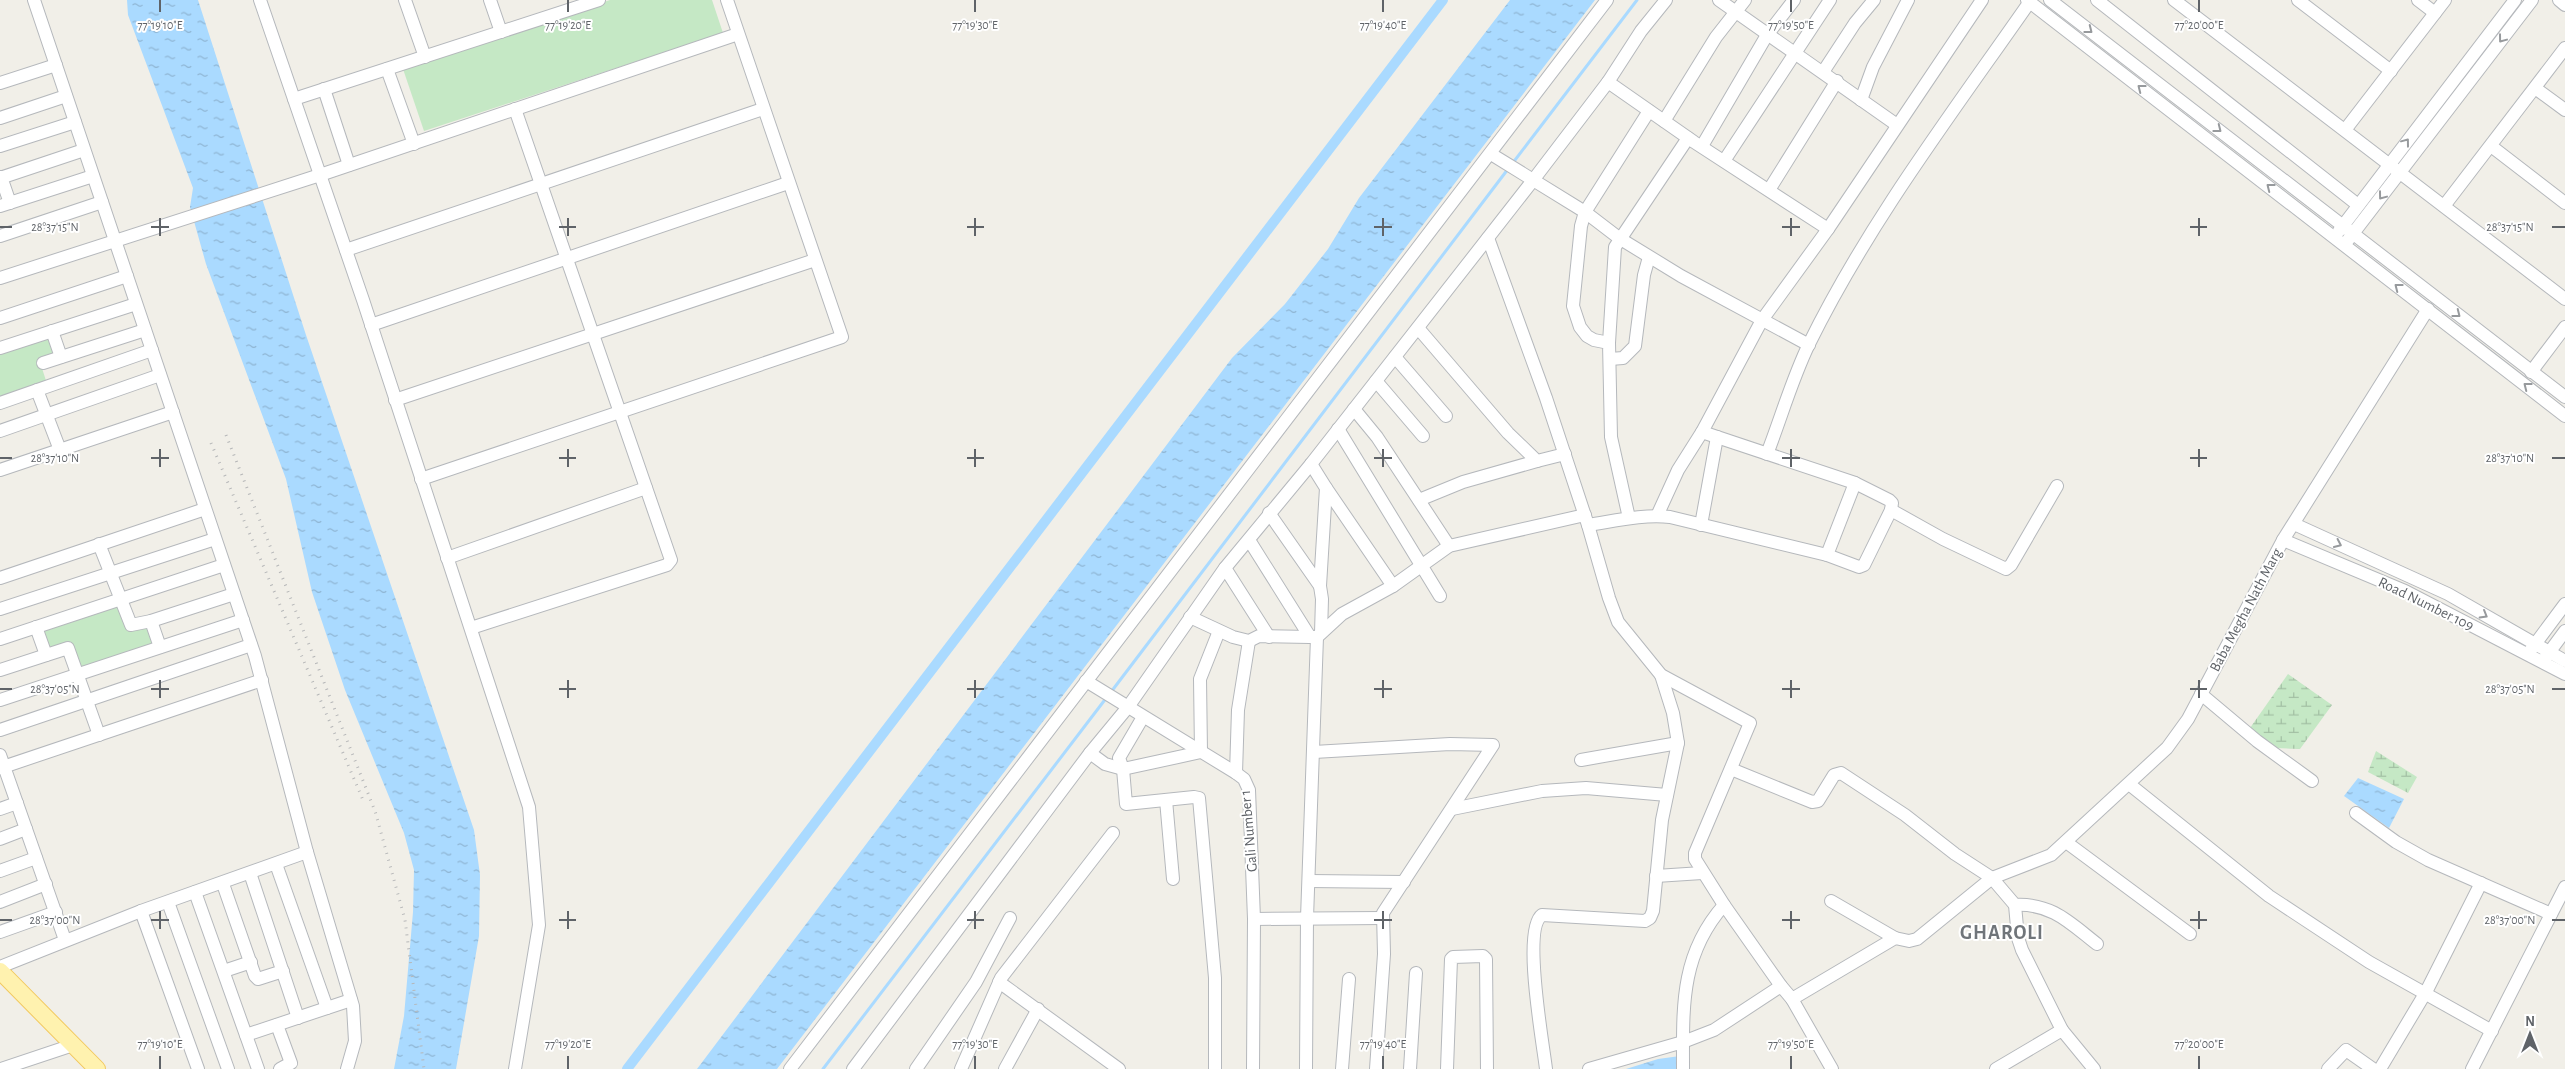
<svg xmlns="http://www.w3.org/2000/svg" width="2565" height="1069" viewBox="0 0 2565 1069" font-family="'Alegreya Sans',sans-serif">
	<defs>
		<pattern id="wetland-marsh" width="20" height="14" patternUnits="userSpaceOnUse" patternTransform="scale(1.25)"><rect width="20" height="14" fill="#c5e8c5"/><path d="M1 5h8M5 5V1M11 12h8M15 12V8" fill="none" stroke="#a3c0a4"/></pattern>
		<pattern id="water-ripples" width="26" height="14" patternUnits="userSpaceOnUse" patternTransform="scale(1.25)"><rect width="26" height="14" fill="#aadaff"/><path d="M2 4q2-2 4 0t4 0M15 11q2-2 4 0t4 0" fill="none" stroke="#8eb4d2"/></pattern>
	</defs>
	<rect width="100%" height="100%" fill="#f1efe8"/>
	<g fill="url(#wetland-marsh)">
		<path d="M2288,674l44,31 -32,44 -25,-1 -25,-20z"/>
		<path d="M2376,751l41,26 -9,16 -40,-21z"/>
	</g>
	<g fill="#c5e8c5">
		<path d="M610,0h102l11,33 -299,98 -21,-62z"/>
		<path d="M51,334l7,22 -18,6 9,28 -49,17v-56z"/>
		<path d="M118,603l10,27 21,-6 8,21 -78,26 -8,-26 -23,7 -8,-23z"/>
	</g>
	<g fill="url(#water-ripples)">
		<path d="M127,0h71l108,335 168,495 6,45 -1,61 -23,133h-62l10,-53 9,-104 1,-42 -10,-37 -59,-143 -33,-98 -26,-113 -80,-215 -16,-57 3,-19 -65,-173z"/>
		<path d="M1510,0h85l-818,1069h-80l535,-711 53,-54 43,-55 31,-51z"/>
		<path d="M2358,778l46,21 -15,29 -45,-32z"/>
		<path d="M1680,1056l-1,13h-53l32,-10z"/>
	</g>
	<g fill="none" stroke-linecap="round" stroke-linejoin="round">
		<g stroke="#aadaff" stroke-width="3">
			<path d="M1512,164l125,-164"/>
			<path d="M1111,692l397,-523"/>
			<path d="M823,1069l284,-372"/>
		</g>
		<path stroke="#aadaff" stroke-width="10" d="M627,1069l816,-1069"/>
		<g stroke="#b5b8bc" stroke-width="14">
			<g id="minor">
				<path d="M34,0l221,656 52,196 46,154 2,35 -8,28"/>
				<path d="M260,0l103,300 166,507 10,118 -24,144"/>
				<path d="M405,0l20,57"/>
				<path d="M490,0l11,32"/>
				<path d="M1719,0l178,125"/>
				<path d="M2027,0l538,416"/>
				<path d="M2050,0l515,397"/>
				<path d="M2097,0l261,205"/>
				<path d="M2174,0l391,299"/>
				<path d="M2298,0l93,71"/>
				<path d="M2418,0l17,13"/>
				<path d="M2559,0l6,5"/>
				<path d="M387,69l27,75"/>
				<path d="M1823,72l32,-49 19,-23"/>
				<path d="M1608,82l86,60 134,87"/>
				<path d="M0,83l56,-18"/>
				<path d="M2535,88l30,22"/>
				<path d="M324,89l25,76"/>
				<path d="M294,99l305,-99"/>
				<path d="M1861,100l12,-33 35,-67"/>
				<path d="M0,118l66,-22"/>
				<path d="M1664,121l52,-84 29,-37"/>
				<path d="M2345,130l100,-130"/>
				<path d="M0,146l75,-24"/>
				<path d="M1702,146l65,-111 27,-35"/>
				<path d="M2491,146l74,57"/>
				<path d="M1491,154l94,58 34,26 62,38 128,69"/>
				<path d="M1724,161l106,-161"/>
				<path d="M1,177l9,26"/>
				<path d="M0,178l84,-28"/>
				<path d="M1769,190l68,-109"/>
				<path d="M0,206l93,-30"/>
				<path d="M2444,206l121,-158"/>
				<path d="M2339,231l176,-231"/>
				<path d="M0,236l102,-34"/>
				<path d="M1488,238l58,160 42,127 21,73 9,24 43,53 89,48 -55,130v6l29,46 57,81"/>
				<path d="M2348,240l184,-240"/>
				<path d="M346,250l417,-141"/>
				<path d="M0,278l320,-103 418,-141"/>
				<path d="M0,318l127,-42"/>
				<path d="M371,325l417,-142"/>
				<path d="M1418,328l90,105 29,28 28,-7"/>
				<path d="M52,331l9,26"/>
				<path d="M1609,343l6,-96 73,-109"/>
				<path d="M0,348l136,-44"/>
				<path d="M1395,357l51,59"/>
				<path d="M1610,359l13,-1 12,-12 9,-71 5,-18"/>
				<path d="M43,363l102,-33"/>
				<path d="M2531,372l34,-45"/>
				<path d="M1376,381l47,55"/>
				<path d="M37,390l23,60"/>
				<path d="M395,400l420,-140"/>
				<path d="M0,403l152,-53"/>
				<path d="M1354,409l23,28 72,109"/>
				<path d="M1338,429l102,167"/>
				<path d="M0,431l160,-56"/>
				<path d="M1767,454c14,-36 25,-75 42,-110 60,-122 144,-232 222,-344"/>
				<path d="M1311,464l15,24 -6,98 2,13 -1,34"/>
				<path d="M0,470l173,-58"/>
				<path d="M421,479l421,-142 -115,-337"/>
				<path d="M1326,488l67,98"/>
				<path d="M1419,500l44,-18 74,-21"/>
				<path d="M1891,510l52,29 63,30 5,-4 46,-79"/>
				<path d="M1269,513l51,73"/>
				<path d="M1657,516l21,-46 24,-38 60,-112 66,-91 154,-229"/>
				<path d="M1629,518l-18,-81 -2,-94 -15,-3 -7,-4 -7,-9 -7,-21 8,-80 4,-14 64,-101"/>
				<path d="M2294,524l154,70 117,67"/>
				<path d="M1588,525c27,-4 55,-11 82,-8l157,38 32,12 5,-2 27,-55 1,-7 -3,-3 -34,-17 -153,-51"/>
				<path d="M1701,525l16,-88"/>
				<path d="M1249,540l61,97h7l25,-23 51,-28 56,-40 136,-31"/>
				<path d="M2283,540l122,51 160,83"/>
				<path d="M99,544l32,81 20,-4 83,-27"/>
				<path d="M1827,555l28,-72"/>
				<path d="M447,558l199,-70"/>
				<path d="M1225,568l44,69"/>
				<path d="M0,578l205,-69"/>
				<path d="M0,609l215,-70"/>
				<path d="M1190,617l43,20 16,4 10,-5 51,1"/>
				<path d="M151,621l9,26"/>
				<path d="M36,627l10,28"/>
				<path d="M471,628l196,-63 4,-5 -156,-451"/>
				<path d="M0,639l224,-74"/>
				<path d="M2530,651l35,-47"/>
				<path d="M2545,658l20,-27"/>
				<path d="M0,670l68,-22 31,87"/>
				<path d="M1086,681l150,92 8,6 5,11 5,129 -1,150"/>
				<path d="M2201,694l56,47 55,40"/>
				<path d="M0,700l243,-80"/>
				<path d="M1143,717l-24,41 4,11 3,35 68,-7 5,1 16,180v91"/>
				<path d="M0,730l251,-85"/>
				<path d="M1314,752l136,-8 43,1 -110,168 1,41 -8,115"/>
				<path d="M1090,753l15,11 18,5 78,-17 -1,-73 19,-48"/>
				<path d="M0,755l65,185"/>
				<path d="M1581,760l97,-17"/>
				<path d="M0,768l262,-88"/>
				<path d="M1731,769l81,33 6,-1 16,-26 7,-2 64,42 50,39 37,24 23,27 3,33 4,12 40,80"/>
				<path d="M1236,773l2,-63 11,-69"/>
				<path d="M2129,784l140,112 100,66 123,69"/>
				<path d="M1166,800l7,79"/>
				<path d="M0,809l17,-6"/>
				<path d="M1452,809l90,-18 44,-3 81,7"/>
				<path d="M2356,813l40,29 32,18 123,54"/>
				<path d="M0,839l26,-10"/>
				<path d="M2066,842l124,92"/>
				<path d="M276,864l51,144"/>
				<path d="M0,871l36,-13"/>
				<path d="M250,873l48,145"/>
				<path d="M1656,876l46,-3"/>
				<path d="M1309,881l95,1"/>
				<path d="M223,884l32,92 3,3 25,-8"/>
				<path d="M195,892l63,177"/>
				<path d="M1831,901l64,37"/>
				<path d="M0,902l46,-18"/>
				<path d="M168,902l60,167"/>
				<path d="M2015,905c37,-2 55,18 82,39"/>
				<path d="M141,911l57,158"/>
				<path d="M1254,919l128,-1"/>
				<path d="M0,932l56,-20"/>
				<path d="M0,967l141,-56 166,-59"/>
				<path d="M224,971l27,-9"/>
				<path d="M999,982l120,87"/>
				<path d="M1792,999l40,70"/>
				<path d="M277,1025l14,38 -11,6"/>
				<path d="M246,1035l105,-35"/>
				<path d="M1,1069l72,-24"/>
				<path d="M790,1069l817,-1069"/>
				<path d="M853,1069l237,-316 38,-46 97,-139 86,-104 223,-285 74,-97 33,-51 25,-31"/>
				<path d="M916,1069l60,-87 34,-64"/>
				<path d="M961,1069l40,-91 112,-145"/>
				<path d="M1005,1069l33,-60"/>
				<path d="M1306,1069l1,-151 10,-281"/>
				<path d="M1342,1069l7,-90"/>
				<path d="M1410,1069l6,-96"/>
				<path d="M1447,1069l4,-110 2,-2 30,-1 3,3 1,110"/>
				<path d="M1546,1069c-3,-26 -24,-140 -4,-154l103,6 5,-3 3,-7 9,-91 16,-77 -5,-30 -12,-38"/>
				<path d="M1589,1069l94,-27 31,-12 67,-44 11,13 103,-61 14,3 8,-2 75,-61 59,-23 116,-107 21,-29 95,-179 145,-231"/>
				<path d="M1683,1069c0,-62 -3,-114 41,-164"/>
				<path d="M1996,1069l66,-39 32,39"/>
				<path d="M2328,1069l18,-19 27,19"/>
				<path d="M2380,1069l46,-77 55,-109"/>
				<path d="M2472,1069l93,-182"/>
			</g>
		</g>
		<g stroke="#f2c960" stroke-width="18">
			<path id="major" d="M0,971l97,98"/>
		</g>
		<use href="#minor" stroke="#fff" stroke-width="12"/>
		<use href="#major" stroke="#fff2af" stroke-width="16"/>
		<g stroke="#b6b7b8" stroke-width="3" stroke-dasharray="1 6" stroke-linecap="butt">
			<path d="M226,435l149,376 30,109 19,149"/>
			<path d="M211,443l152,357"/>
		</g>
	</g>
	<defs><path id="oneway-chevron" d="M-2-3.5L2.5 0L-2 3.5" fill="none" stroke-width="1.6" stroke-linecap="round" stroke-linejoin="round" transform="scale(1.25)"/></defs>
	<g stroke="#979a9d">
		<use href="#oneway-chevron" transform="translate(2089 30) rotate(38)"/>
		<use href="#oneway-chevron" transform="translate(2502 39) rotate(127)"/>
		<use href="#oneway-chevron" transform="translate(2141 88) rotate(-142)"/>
		<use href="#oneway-chevron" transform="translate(2218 129) rotate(38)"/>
		<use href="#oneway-chevron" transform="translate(2406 142) rotate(-53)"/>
		<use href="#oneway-chevron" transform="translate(2270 187) rotate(-142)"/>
		<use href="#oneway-chevron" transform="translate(2382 196) rotate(127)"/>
		<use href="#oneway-chevron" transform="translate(2398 287) rotate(-142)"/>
		<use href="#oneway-chevron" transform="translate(2457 314) rotate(38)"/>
		<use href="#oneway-chevron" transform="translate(2527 386) rotate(-142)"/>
		<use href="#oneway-chevron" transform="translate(2338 544) rotate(25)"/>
		<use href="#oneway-chevron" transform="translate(2484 615) rotate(30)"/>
	</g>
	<path fill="none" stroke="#5f6368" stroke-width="2" d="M160,0v12M568,0v12M975,0v12M1383,0v12M1791,0v12M2199,0v12M160,218v18M568,218v18M975,218v18M1383,218v18M1791,218v18M2199,218v18M0,227h12M151,227h18M559,227h17M967,227h17M1374,227h18M1782,227h18M2190,227h17M2552,227h13M160,449v18M568,449v18M975,449v18M1383,449v18M1791,449v18M2199,449v18M0,458h12M151,458h18M559,458h17M967,458h17M1374,458h18M1782,458h18M2190,458h17M2552,458h13M160,680v18M568,680v18M975,680v18M1383,680v18M1791,680v18M2199,680v18M0,689h12M151,689h18M559,689h17M967,689h17M1374,689h18M1782,689h18M2190,689h17M2552,689h13M160,911v18M568,911v18M975,911v18M1383,911v18M1791,911v18M2199,911v18M0,920h12M151,920h18M559,920h17M967,920h17M1374,920h18M1782,920h18M2190,920h17M2552,920h13M160,1056v13M568,1056v13M975,1056v13M1383,1056v13M1791,1056v13M2199,1056v13"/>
	<g text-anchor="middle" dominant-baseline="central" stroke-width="4" stroke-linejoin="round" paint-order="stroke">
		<g font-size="15" fill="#5f6368" stroke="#fff">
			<text transform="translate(2426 604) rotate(26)">Road Number 109</text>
			<text transform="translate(2246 610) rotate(-62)">Baba Megha Nath Marg</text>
			<text transform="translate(1249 831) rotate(-95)">Gali Number 1</text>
		</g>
		<g font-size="20" font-weight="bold" letter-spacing="1" fill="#70757a" stroke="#fff">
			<text x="2002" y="933">GHAROLI</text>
		</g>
	</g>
	<g font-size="12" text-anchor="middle" fill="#5f6368" stroke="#fff" stroke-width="4" stroke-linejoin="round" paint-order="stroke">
		<text x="160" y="29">77°19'10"E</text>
		<text x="568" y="29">77°19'20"E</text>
		<text x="975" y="29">77°19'30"E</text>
		<text x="1383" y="29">77°19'40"E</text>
		<text x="1791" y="29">77°19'50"E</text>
		<text x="2199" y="29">77°20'00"E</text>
		<text x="55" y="231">28°37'15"N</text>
		<text x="2510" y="231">28°37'15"N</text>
		<text x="55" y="462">28°37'10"N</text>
		<text x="2510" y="462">28°37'10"N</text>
		<text x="55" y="693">28°37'05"N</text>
		<text x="2510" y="693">28°37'05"N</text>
		<text x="55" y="924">28°37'00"N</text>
		<text x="2510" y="924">28°37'00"N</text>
		<text x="160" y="1048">77°19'10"E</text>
		<text x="568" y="1048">77°19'20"E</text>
		<text x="975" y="1048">77°19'30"E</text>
		<text x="1383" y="1048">77°19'40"E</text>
		<text x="1791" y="1048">77°19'50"E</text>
		<text x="2199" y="1048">77°20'00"E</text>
	</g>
	<g transform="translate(2530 1034)" stroke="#ffffff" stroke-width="4" paint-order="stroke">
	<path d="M0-4L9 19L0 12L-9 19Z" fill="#5f6368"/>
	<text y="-8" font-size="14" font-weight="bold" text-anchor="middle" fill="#5f6368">N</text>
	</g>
</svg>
